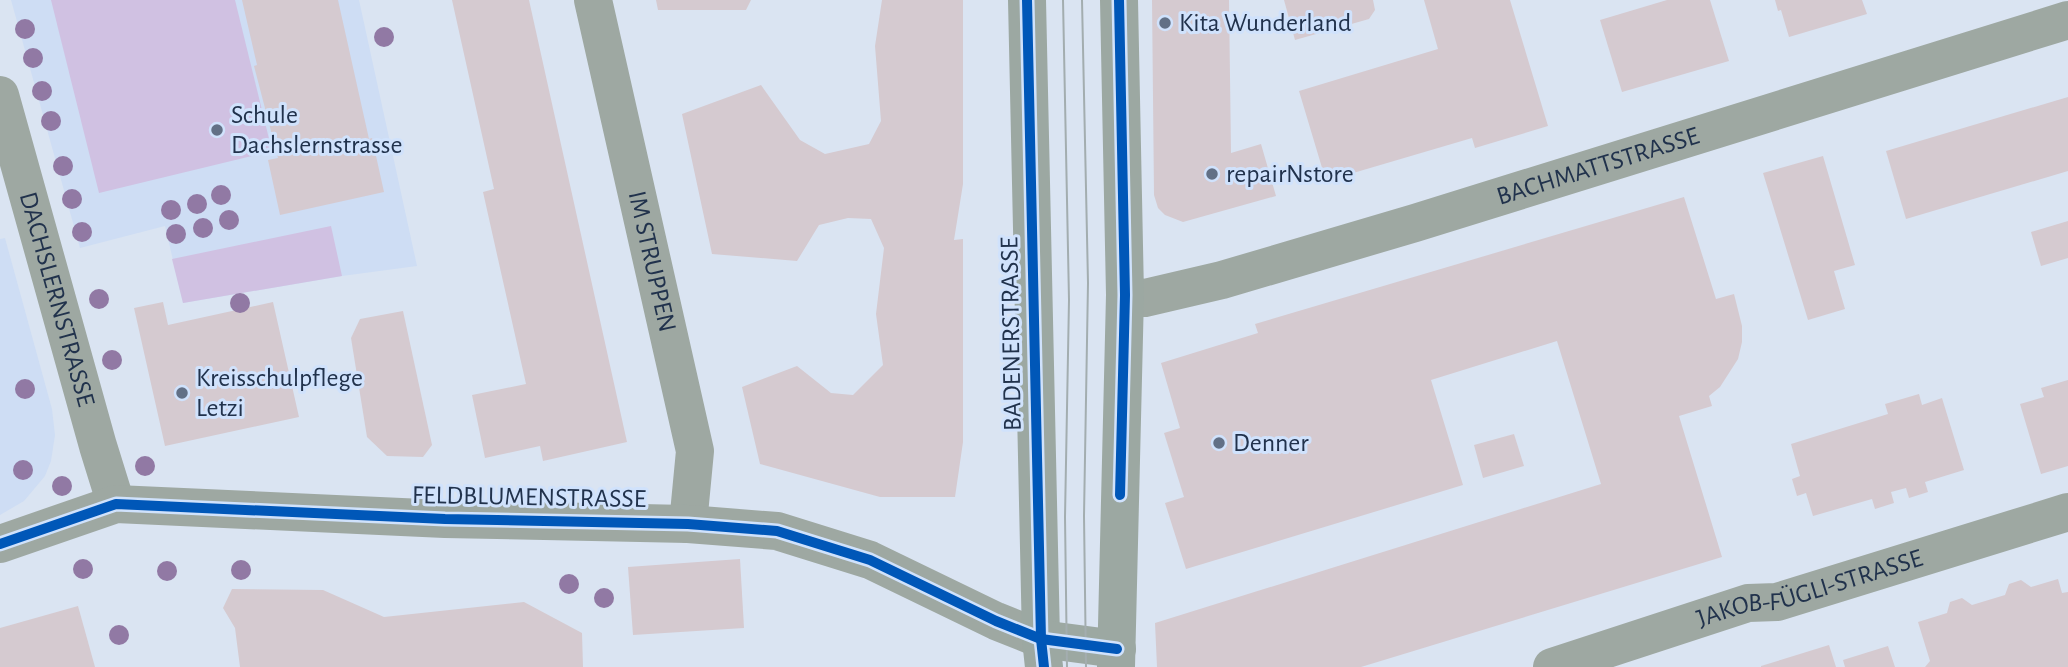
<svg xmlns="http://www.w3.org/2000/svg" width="2068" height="667" viewBox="0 0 2068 667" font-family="'Alegreya Sans',sans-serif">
	<rect width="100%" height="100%" fill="#dae4f2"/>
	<g fill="#ceddf4">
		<path d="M11,0h348l58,266 -75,10 -159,27 -18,-77 -85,22z"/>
		<path d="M5,238l47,171 3,26 -4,26 -6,15 -21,25 -24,14v-276z"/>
	</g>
	<g fill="#d0c1e2">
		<path d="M51,0h184l37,151 -173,42z"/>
		<path d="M331,226l11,50 -159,27 -11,-44z"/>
	</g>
	<g fill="#d5cad0">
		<path d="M242,0h96l31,139 3,-1 12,54 -104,23 -12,-55 10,-2 -24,-92 3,-1z"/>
		<path d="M452,0h77l98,442 -84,19 -3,-15 -55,12 -13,-63 54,-11 -43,-192 11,-3z"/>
		<path d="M656,0h95l-5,10h-88z"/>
		<path d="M882,0h81v184l-9,56 9,-1v203l-8,55h-75l-120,-33 -18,-77 55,-21 34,27 22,2 30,-30 -7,-51 8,-66 -13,-29 -23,-1 -29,7 -22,36 -85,-7 -30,-140 79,-29 39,55 25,14 44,-10 12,-23 -6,-75z"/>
		<path d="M1152,0h77l2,153 30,-9 15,52 -93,26 -18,-7 -7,-7 -4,-13z"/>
		<path d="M1284,0h89l2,10 -6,9 -74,21z"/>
		<path d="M1424,0h86l38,126 -73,22 -3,-10 -146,43 -27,-90 139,-42z"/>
		<path d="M1667,0h43l19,61 -107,31 -22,-72z"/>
		<path d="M1775,0h87l5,14 -78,23 -8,-27 -3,1z"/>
		<path d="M2068,97v74l-162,48 -20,-68z"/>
		<path d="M1823,156l32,109 -21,6 11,38 -37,11 -45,-147z"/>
		<path d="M1684,197l32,102 18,-5 8,32v16l-4,17 -18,28 -11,9 3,10 -33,10 43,141 -361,110h-204l-2,-44 446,-139 -44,-143 -126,39 32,105 -277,84 -21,-66 19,-6 -20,-64 16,-5 -19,-65 97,-30 -3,-9z"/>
		<path d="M2068,221v37l-27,8 -10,-34z"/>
		<path d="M163,302l5,23 105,-23 26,115 -134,29 -31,-138z"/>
		<path d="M403,311l29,134 -9,12 -36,-1 -20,-19 -16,-99 9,-19z"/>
		<path d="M2068,380v86l-27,8 -21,-70 24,-7 -3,-9z"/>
		<path d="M1919,394l3,11 20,-7 22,72 -39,12 3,10 -19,6 -3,-10 -15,4 3,11 -19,6 -3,-10 -59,17 -7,-23 -9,3 -5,-17 8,-3 -9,-32 97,-30 -3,-10z"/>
		<path d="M1514,434l10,32 -41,12 -9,-33z"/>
		<path d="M740,559l4,69 -111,7 -5,-68z"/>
		<path d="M2058,579l4,14 6,-1v75h-143l5,-6 -12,-39 29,-9 3,-11 12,-4 10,7 33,-10 4,-11 12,-4 10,7z"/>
		<path d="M232,589l91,1 61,27 140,-15 58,31 1,34h-343l-5,-39 -12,-20z"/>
		<path d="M78,606l17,61h-95v-39z"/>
		<path d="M1829,645l7,22h-75v-1z"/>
		<path d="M1888,646l7,21h-50l-2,-7z"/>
	</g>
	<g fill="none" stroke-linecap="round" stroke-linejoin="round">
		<g stroke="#9ea8a2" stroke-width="38">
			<path id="s1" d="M593,0l102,451 -7,73"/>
			<path id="s2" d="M0,95l98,351 18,58"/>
			<path id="s3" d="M1125,295l20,3 77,-18 193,-57 653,-203"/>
			<path d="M0,544l116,-40 329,15 243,5 89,7 93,29 126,61 45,18"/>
			<path id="s4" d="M1552,667l196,-64 29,-1 291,-90"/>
		</g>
		<g stroke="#9ca8a2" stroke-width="38">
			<path d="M1027,0l14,639 3,28"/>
			<path d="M1041,639l76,10"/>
			<path d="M1116,667l9,-372 -6,-295"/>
		</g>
		<g stroke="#a3adaf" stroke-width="2">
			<path d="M1063,0l6,300 -4,217 2,150"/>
			<path d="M1082,0l6,283 -4,233 2,151"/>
		</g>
		<g stroke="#d0e2fc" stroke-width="15">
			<g id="cycleway">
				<path d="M1027,0l14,639 3,28"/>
				<path d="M1119,0l6,295 -5,200"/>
				<path d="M0,544l116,-40 329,15 243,5 89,7 93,29 126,61 45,18 76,10"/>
			</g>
		</g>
		<use href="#cycleway" stroke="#0057b8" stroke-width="10"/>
	</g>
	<g fill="#9179a4">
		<circle cx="25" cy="29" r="10"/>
		<circle cx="384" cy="37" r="10"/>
		<circle cx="33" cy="58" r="10"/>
		<circle cx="42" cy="91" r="10"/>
		<circle cx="51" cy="121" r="10"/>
		<circle cx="63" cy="166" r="10"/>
		<circle cx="221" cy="195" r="10"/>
		<circle cx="72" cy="199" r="10"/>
		<circle cx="197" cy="204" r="10"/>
		<circle cx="171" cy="210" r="10"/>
		<circle cx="229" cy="220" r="10"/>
		<circle cx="203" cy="228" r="10"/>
		<circle cx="82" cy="232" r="10"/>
		<circle cx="176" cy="234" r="10"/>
		<circle cx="99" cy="299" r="10"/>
		<circle cx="240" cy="303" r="10"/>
		<circle cx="112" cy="360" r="10"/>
		<circle cx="25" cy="389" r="10"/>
		<circle cx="145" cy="466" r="10"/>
		<circle cx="23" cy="470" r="10"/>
		<circle cx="62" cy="486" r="10"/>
		<circle cx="83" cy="569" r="10"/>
		<circle cx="241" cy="570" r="10"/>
		<circle cx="167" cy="571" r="10"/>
		<circle cx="569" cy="584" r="10"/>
		<circle cx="604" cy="598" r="10"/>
		<circle cx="119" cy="635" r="10"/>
	</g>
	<g fill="#627086" stroke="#d0e2fc" stroke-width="2.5">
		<circle cx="1165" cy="23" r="7"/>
		<circle cx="217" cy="130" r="7"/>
		<circle cx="1212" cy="174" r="7"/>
		<circle cx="182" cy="393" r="7"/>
		<circle cx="1219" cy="443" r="7"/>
	</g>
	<g text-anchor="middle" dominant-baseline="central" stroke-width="6" stroke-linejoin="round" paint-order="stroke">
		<g font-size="26" fill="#21324c" stroke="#d0e2fc" text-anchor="start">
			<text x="1179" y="23">Kita Wunderland</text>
			<text x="231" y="115">Schule<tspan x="231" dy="30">Dachslernstrasse</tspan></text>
			<text x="1226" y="174">repairNstore</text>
			<text x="196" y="378">Kreisschulpflege<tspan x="196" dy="30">Letzi</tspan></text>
			<text x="1233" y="443">Denner</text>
		</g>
		<g font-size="26" fill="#21324c" stroke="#d0e2fc">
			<text stroke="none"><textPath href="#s3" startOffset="492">BACHMATTSTRASSE</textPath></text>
			<text stroke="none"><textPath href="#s1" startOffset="268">IM STRUPPEN</textPath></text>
			<text stroke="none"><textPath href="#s2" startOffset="212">DACHSLERNSTRASSE</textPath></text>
			<text transform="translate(1011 334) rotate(-91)">BADENERSTRASSE</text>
			<text transform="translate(529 497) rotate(1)">FELDBLUMENSTRASSE</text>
			<text stroke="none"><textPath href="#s4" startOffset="270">JAKOB-FÜGLI-STRASSE</textPath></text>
		</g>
	</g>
</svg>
